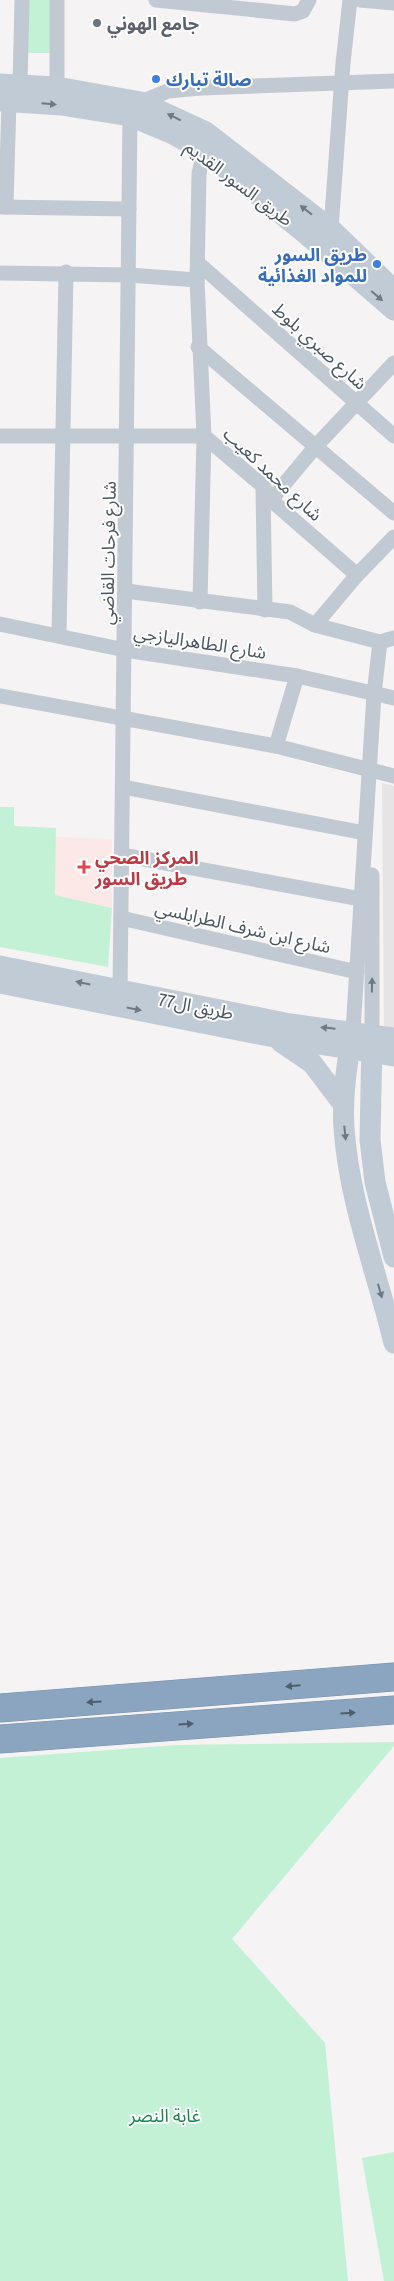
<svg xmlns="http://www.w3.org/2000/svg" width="394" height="2281" viewBox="0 0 394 2281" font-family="'Archivo Narrow','Noto Sans Arabic',sans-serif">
	<rect width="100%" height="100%" fill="#f5f3f3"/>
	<path fill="#e6e4e5" d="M382,783l12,3v243l-10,-2z"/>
	<path fill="#fce8e6" d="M56,837l56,2v69l-57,-13z"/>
	<g fill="#c3f1d5">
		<rect x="28" y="0" width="26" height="53"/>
		<path d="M0,807h14v19l42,2 -1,67 57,13 -4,59 -108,-20z"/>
		<path d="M394,1742v4l-162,193 93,104 23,238h-348v-523l177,-13z"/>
		<path d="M394,2152v129h-10l-22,-123z"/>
	</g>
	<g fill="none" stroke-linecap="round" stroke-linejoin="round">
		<g stroke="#7690ad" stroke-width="29">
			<g id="highway">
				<path d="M0,1708l394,-31"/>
				<path d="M0,1739l394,-29"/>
			</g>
		</g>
		<g stroke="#c1cad2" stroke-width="15">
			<path d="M156,0l139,14 8,-3 6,-11"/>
			<path d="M360,0l34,3"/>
			<path d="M20,84l2,-84"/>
			<path d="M57,87v-87"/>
			<path d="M0,207l129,2"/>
			<path d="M6,207l3,-107"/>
			<path d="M331,229l12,-166 7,-63"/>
			<path d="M198,263l196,173"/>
			<path d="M0,273l129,2 68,5"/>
			<path d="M198,347l196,166"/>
			<path d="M0,436h204l59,50 8,14 86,75"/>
			<path d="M263,488l2,122"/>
			<path d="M271,500l45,-54 78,-83"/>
			<path d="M126,591l164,21 25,13 65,17 14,-4"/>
			<path d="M200,602l4,-166 -7,-156 2,-106 5,-23"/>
			<path d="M0,624l125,26 172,26 97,22"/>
			<path d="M315,625l42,-50 37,-38"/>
			<path d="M59,636l7,-364"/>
			<path d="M0,696l276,50 118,30"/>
			<path d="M276,746l21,-70"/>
			<path d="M123,787l242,46"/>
			<path d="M122,855l239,44"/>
			<path d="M372,875v158"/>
			<path d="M121,918l236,54"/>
			<path d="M120,991l10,-875 11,-14 27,-11 33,-3 193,-7"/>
			<path d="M353,1031l21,-337 6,-52"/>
		</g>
		<g stroke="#c1cbd6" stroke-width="21">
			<path d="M0,84l57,3 84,15 65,30 125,97 63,61"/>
			<path d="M0,101l61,4 69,11 41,17 33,18 102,83 88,76"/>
			<path d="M0,966l290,58 104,14"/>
			<path d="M0,983l274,54 120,19"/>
			<path d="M352,1037c-6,30 -10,61 -8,91 5,74 33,144 50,215"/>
			<path d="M372,1040l-2,100 5,42 19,75"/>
			<path d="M281,1042l31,21 31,41"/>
		</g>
		<use href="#highway" stroke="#8ba5c1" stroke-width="28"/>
	</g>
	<defs><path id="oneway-solid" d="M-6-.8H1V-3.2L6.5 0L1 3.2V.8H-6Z" transform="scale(1.25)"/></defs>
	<g fill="#6e7984">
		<use href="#oneway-solid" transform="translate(49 104) rotate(5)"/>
		<use href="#oneway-solid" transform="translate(174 117) rotate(-154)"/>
		<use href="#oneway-solid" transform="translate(306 210) rotate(-142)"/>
		<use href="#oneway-solid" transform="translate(377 296) rotate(41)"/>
		<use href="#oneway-solid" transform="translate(83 983) rotate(-168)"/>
		<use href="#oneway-solid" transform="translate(134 1009) rotate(11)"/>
		<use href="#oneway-solid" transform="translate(328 1028) rotate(-174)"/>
		<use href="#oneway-solid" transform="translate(345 1133) rotate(84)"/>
		<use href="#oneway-solid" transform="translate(380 1291) rotate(74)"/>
	</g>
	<use fill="#6e7983" href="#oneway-solid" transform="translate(372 985) rotate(-89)"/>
	<g fill="#505e6b">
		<use href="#oneway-solid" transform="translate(293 1686) rotate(175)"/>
		<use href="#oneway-solid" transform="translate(94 1702) rotate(176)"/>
		<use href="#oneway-solid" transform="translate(348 1713) rotate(-4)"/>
		<use href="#oneway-solid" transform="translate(186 1724) rotate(-4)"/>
	</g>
	<circle fill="#6b7280" stroke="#fff" stroke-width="2" cx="97" cy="23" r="5"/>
	<g fill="#3f7fe0" stroke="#fff" stroke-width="2">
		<circle cx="156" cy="79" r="5"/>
		<circle cx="377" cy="264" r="5"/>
	</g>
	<path fill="#e0444e" stroke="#fff" stroke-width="2" d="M81.5 859.5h5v5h5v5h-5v5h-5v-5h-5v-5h5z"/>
	<g text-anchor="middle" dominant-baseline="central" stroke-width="4" stroke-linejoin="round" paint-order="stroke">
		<g font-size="18" font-weight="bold" fill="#5b616d" stroke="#fff" text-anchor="start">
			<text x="107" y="23">جامع الهوني</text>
		</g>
		<g font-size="18" font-weight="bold" fill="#366cbe" stroke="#fff" text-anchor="start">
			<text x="166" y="79">صالة تبارك</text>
			<text x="367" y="254" text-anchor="end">طريق السور<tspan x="367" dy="21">للمواد الغذائية</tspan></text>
		</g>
		<g font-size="18" fill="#4a5661" stroke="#fff">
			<text transform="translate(239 183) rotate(37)">طريق السور القديم</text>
			<text transform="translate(320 346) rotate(42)">شارع صبري بلوط</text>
			<text transform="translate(273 474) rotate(43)">شارع محمد كعيب</text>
			<text transform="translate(108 553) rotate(-89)">شارع فرحات القاضي</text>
			<text transform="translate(200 642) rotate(9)">شارع الطاهراليازجي</text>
			<text transform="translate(243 927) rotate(13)">شارع ابن شرف الطرابلسي</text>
			<text transform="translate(196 1006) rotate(11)">طريق ال77</text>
		</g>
		<g font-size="18" font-weight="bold" fill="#be3a42" stroke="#fff" text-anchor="start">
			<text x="95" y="857">المركز الصحي<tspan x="95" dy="21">طريق السور</tspan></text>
		</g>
		<g font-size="18" fill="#17864f" stroke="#fff">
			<text x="165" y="2115">غابة النصر</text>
		</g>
	</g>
</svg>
